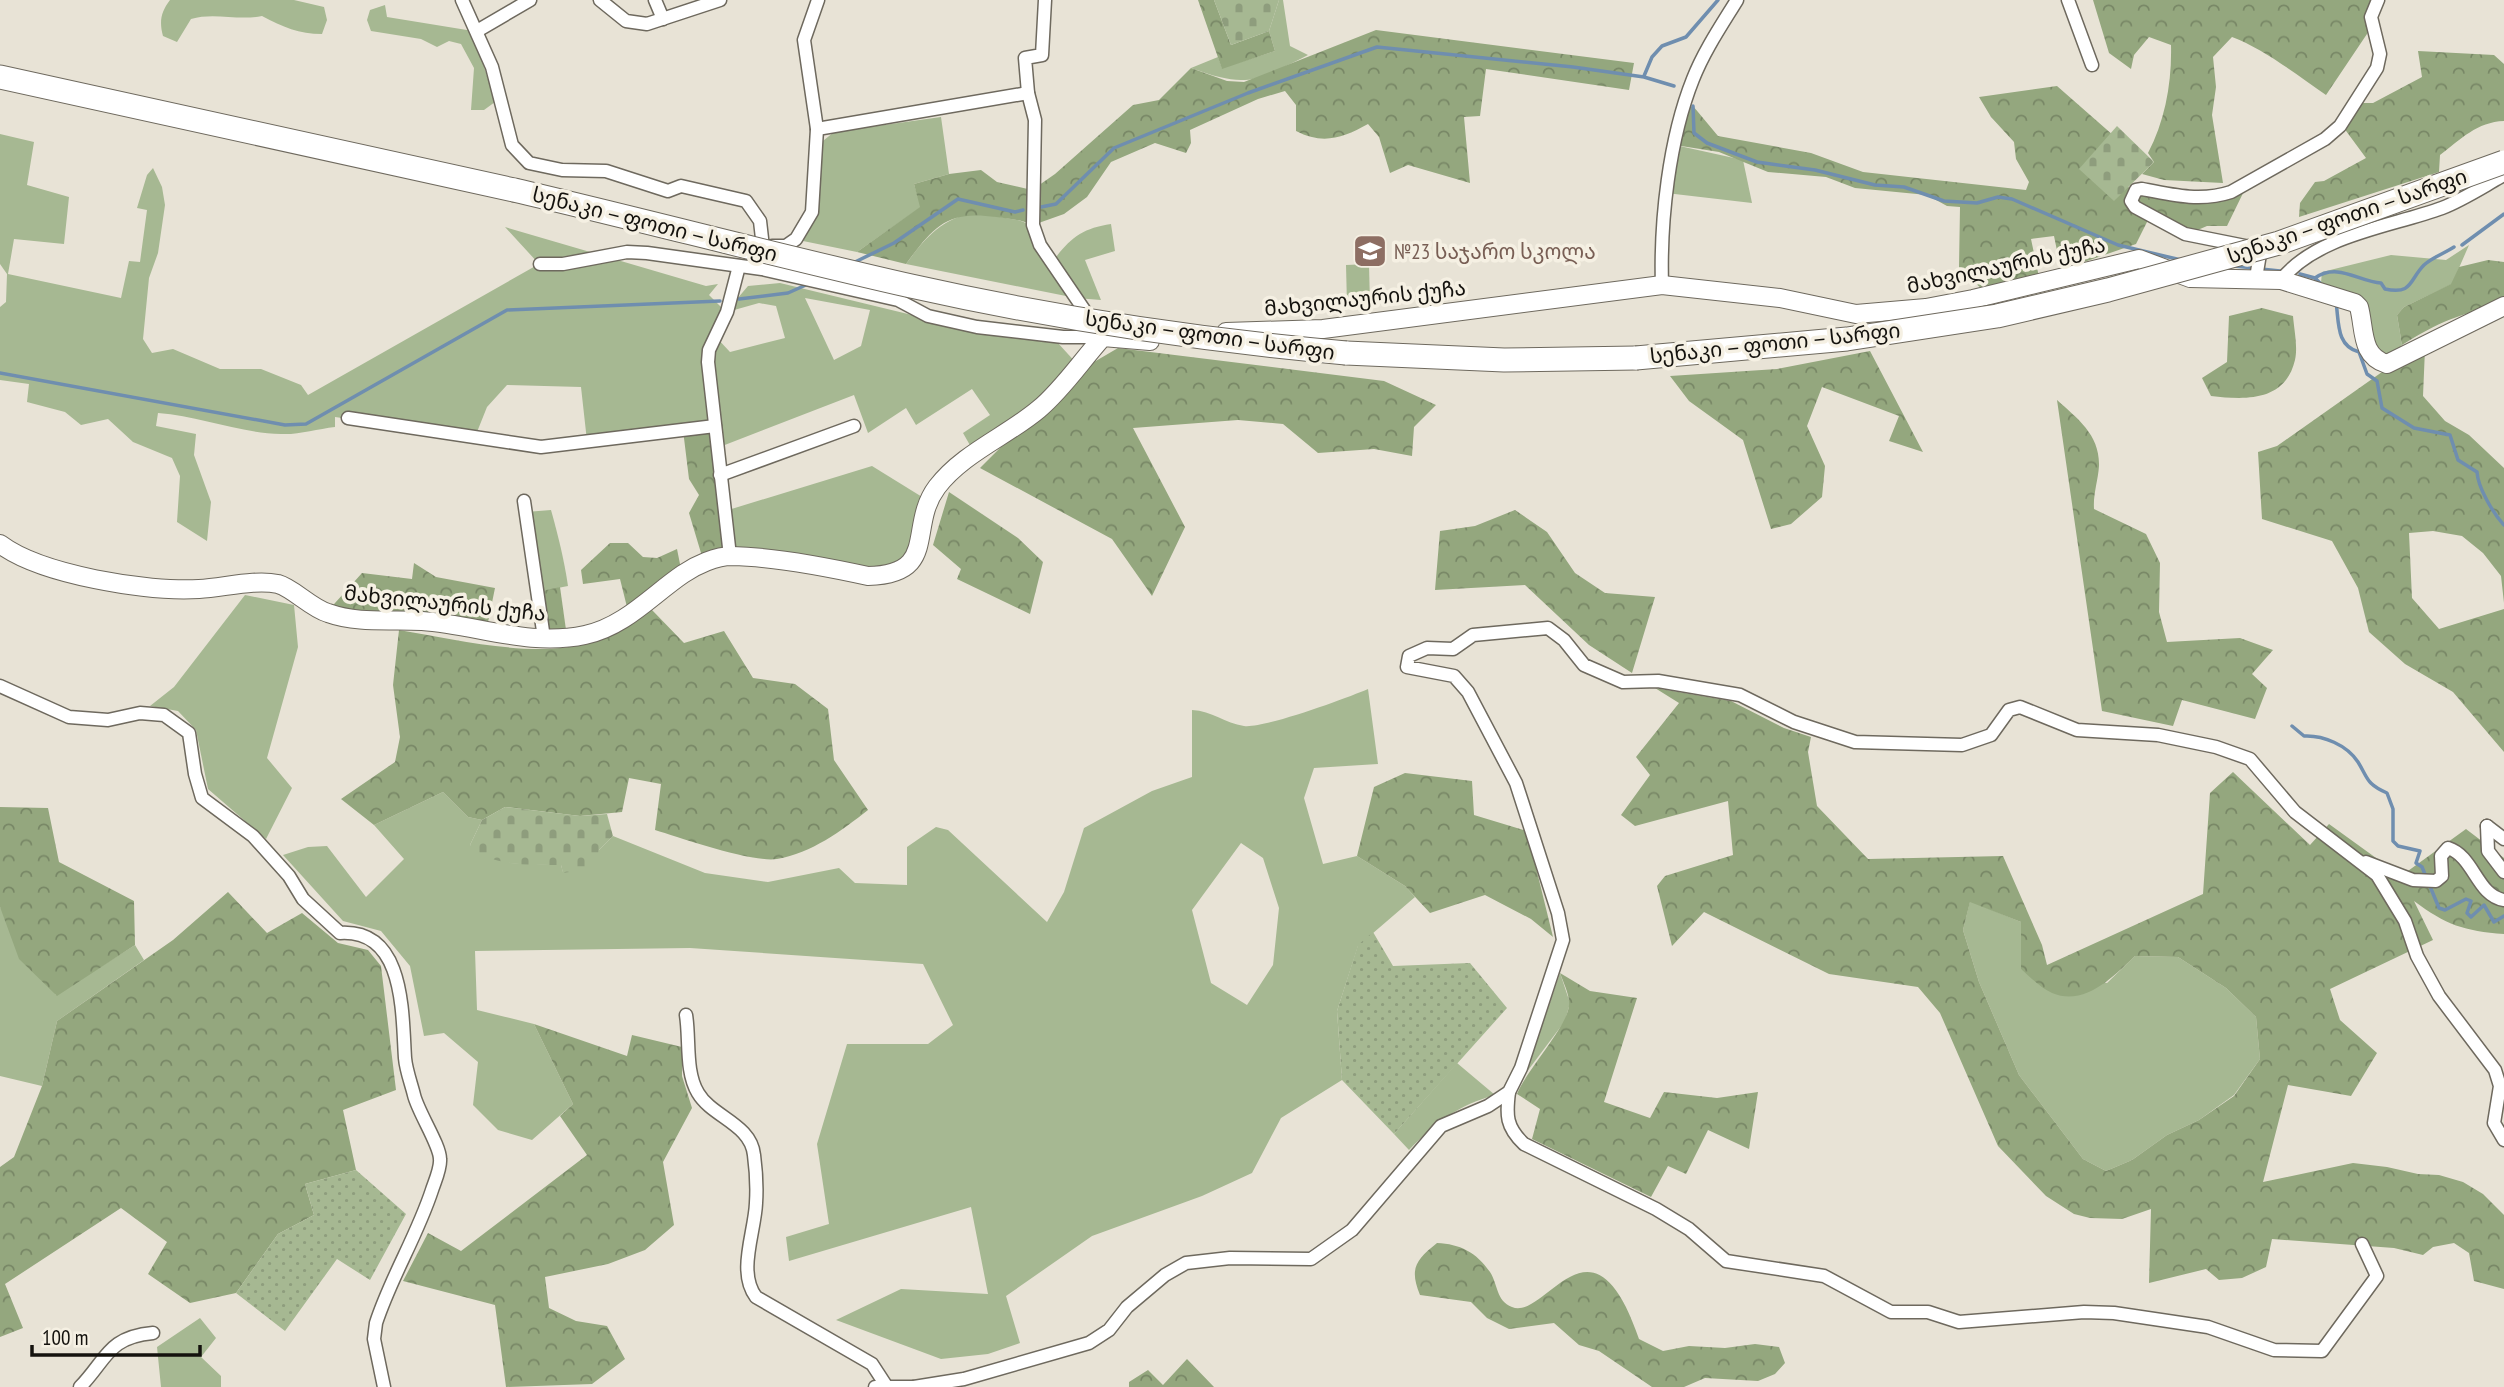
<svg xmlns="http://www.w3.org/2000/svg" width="2504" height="1387" viewBox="0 0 2504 1387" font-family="'PT Sans Narrow','Noto Sans Georgian',sans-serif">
	<defs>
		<pattern id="forest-crowns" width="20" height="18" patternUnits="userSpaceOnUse" patternTransform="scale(1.75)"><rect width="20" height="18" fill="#94a77e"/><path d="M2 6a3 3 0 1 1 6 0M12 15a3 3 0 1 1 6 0" fill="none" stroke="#788766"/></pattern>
		<pattern id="cemetery-stones" width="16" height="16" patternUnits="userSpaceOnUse" patternTransform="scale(1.75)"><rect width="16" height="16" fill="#a6b892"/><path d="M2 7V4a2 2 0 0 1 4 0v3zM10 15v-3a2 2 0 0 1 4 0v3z" fill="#8e9d7d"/></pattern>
		<pattern id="park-dots" width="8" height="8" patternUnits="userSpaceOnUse" patternTransform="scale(1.75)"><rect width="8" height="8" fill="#a6b892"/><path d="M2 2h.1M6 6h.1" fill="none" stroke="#8e9d7d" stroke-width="1.8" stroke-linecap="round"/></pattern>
	</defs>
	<rect width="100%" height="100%" fill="#e8e3d6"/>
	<g fill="#a6b892" fill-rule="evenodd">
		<path d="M170,0h124l30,7 3,13 -5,14c-23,0 -39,-7 -60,-18 -24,5 -48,-4 -71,3l-14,23 -14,-6c-4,-15 -2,-24 7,-36z"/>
		<path d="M1279,0h4l7,46 18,9c-52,26 -60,34 -117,13l27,-11 4,11 53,-17 -6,-20z"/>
		<path d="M385,5l2,12 86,14 22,71 -11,8h-13l3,-42 -13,-24 -12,-3 -12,6 -16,-8 -50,-8 -4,-11 3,-10z"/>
		<path d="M941,117l8,57 -35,10 7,23 -64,45 -54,-11 15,-27v-69l16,-13z"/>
		<path d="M0,134l34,8 -7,43 42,12 -5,47 -50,-5 -6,35 113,24 8,-37 11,1 7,-52 -10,-2 10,-33 6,-7 9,19 3,18 -7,48 -9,25 -6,61 9,14 21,-4 47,20h41l40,16 7,10 231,-131 -34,-37 201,59 12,-2 -9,11 17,17 22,-26 32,-3 194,47 83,12 21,23 -103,89 -12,-21 27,-18 -18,-26 -56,36 -10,-17 -38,25 -14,-38 -137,53 -2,-22 -128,15 -6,-54 -74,-2 -20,22 -12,30 -140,-20v10c-18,2 -37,8 -54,7 -42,-1 -81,-18 -123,-21l-2,13 40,8 -2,21 17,47 -4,39 -30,-19 3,-46 -8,-18 -39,-16 -25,-23 -27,6 -16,-13 -38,-10 2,-18 -29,-4v-73l6,-5 1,-28 -7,-10zM805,298l65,12 -9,36 -27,14zM759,303l17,3 9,32 -55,14 -14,-15 11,-25z"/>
		<path d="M1675,145l68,15 9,43 -86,-10z"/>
		<path d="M979,213c52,12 46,-2 74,48 17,-23 30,-33 58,-37l4,27 -30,9 16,40 -25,-2 -170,-34c19,-26 38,-49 73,-51z"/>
		<path d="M2469,245l-17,39 -48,23 -7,8 5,30 -11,12 -11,-1 -21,-49 -39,-14 2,-21 69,-17 55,5z"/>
		<path d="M1369,264l1,40 -23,1 -1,-40z"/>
		<path d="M872,466l55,34 -8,52 -32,24 -157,-20 -5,-45z"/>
		<path d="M551,510c7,25 13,49 17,76l-31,6 -11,-80z"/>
		<path d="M245,595l49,10 4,42 -31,111 25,30 -26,51 -58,-50 -12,-59 -18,-19 -28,-5 24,-19z"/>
		<path d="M1368,689l10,75 -64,4 -10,30 19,66 34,-8 48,30 10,11 -57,49 -21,65 5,69 -61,38 -29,55 -50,23 -110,40 -86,60 14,47 -32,11 -47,5 -105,-39 65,-31 87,5 -17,-87 -182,54 -3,-24 43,-13 -12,-80 30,-100h81l25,-19 -30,-61 -233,-16 -215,3 2,59 57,14 39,80 -41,36 -34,-10 -25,-25 5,-43 -34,-29 -20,3 -14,-70 -29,-35 -38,-10 -60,-66 25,-8 19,-1 39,51 38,-38 -30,-34 69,-33 25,25 14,3 -12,25 41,18 50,2 2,7 36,-22 14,-14 92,37 63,9 71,-14 16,15 52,2v-38l29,-20 12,3 99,92 17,-30 20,-64 68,-37 40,-14v-67c20,1 33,13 52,16 19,3 103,-28 124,-37zM1241,843l22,15 16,50 -6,57 -26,40 -36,-22 -19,-73z"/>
		<path d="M1970,901l51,21v47l86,14 28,-27 43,1 48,31 30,29 4,42 -26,36 -35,25 -32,15 -35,25 -26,11 -23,-12 -64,-84 -40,-93 -16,-52z"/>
		<path d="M0,907l56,88 79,-50 9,15 -87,61 -15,65 -42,-10z"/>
		<path d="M1560,973l10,30 -5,18 -39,52z"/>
		<path d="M1457,1063l38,32c-37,10 -60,28 -86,55l-15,-16z"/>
		<path d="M200,1318l16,20 -15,19 20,19v11h-60l-4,-40z"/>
	</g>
	<g fill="url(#forest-crowns)" fill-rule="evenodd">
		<path d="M1198,0h16l17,45 38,-14 6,20 -53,18z"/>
		<path d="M2093,0h279l-1,28 -45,67c-29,-20 -62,-46 -94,-58l-19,20 3,30 -4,28 11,68 -59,-3 -22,-6 12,-12 -6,-9c17,-32 24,-71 23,-108l-22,-8 -15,18 -3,14 -22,-16z"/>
		<path d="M1376,30l258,33 -5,27 -143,-21 -6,47 -16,1 6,66 -62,-18 -18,8 -11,-36 -11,-13c-25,14 -45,21 -72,7v-26l-11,-14 -27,8 -68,31 1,13 -5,10 -31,-10 -44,19 -24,35 -23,17 -31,11c-14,-6 -23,-6 -37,-8 -49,-7 -62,9 -90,47l-49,-12 63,-45 -6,-23 35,-10 32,-4 16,12 35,8 23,-16 78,-69 26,-5 32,-32 36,13 17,1z"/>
		<path d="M2418,51l76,4 10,9v57c-27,1 -43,18 -64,34l-1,17 -140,45 1,-14 15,-21 9,-1 42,-23 -28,-38 13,-17h22l49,-26z"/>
		<path d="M2057,86l57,50 -20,27 43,30 51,4 58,-10 -19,39h-20l-28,12 -29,-22 -14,28 -75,26 -7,-34 -23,3 8,38 -55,14 -25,-23 1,-61 -13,-1 -20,-11 -72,-7 -29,-11 -58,-5 -49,-20 -44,-7 7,-33 11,-6 25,30 93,17 52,19 163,18 3,-8 -13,-23 -2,-17 -23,-25 -12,-20z"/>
		<path d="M2488,260l16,2v45c-39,3 -69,17 -102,38l-5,-30 7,-8 47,-23 8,-17z"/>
		<path d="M2262,308l31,8c1,13 5,31 2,44 -10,42 -49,40 -84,36l-9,-18 25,-16 2,-46z"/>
		<path d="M1118,348l266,33 52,24 -22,22 -2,29 -38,-7 -56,4 -35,-29 -45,-4 -105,8 52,99 -33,69 -40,-57 -132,-71 21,-21 44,-31 37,-47z"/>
		<path d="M2425,349l-2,47 22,25 24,14 35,33v135l-3,-27 -18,-23 -21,-17 -29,-5 -24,2 3,65 27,31 65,-20v143l-51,-60 -48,-28 -36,-32 -11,-44 -26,-47 -70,-22 -4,-67 19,-6 105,-74 28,-11z"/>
		<path d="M1870,351l53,101 -34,-11 10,-25 -77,-29 -15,39 18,40 -3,31 -31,27 -20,5 -28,-89 -54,-39 -19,-25 107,-7z"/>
		<path d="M2057,400c21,19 43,35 42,66 -1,15 -6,28 -5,43l52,25 14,29 -1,49 8,30 73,-4 33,12 -21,24 15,14 -12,31 -73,-19 -9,26 -71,-15z"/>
		<path d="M715,426l15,130 -26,7 -15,-50 10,-18 -10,-16 -6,-49z"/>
		<path d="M949,492l69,46 25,24 -13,52 -73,-35 4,-10 -28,-24z"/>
		<path d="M1515,510l32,22 28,41 30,20 50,4 -23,76 -43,-28 -64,-60 -90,5 5,-59 35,-5z"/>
		<path d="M610,543h18l15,14 14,1 20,-9 5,25 -53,41 -9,-36 -37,5 -2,-14z"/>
		<path d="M414,563l22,14 59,11 -9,44 -160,-19 36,-40 50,6z"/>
		<path d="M560,587l7,50 -23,1 -7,-46z"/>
		<path d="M652,610l32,33 40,-12 29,47 42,6 33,25 6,51 34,50c-27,21 -56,43 -91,49 -24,4 -96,-21 -122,-29l6,-46 -32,-6 -7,34 -42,4 -75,-9 -23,13 -14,-3 -25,-25 -69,33 -33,-26 54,-37 5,-25 -7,-52 6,-55c55,9 131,28 186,14 21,-5 46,-26 67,-34z"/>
		<path d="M1655,688l76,13 53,27 27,9 -3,15 9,54 51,53 135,-3 39,89 5,20 156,-71 7,-101 23,-21 77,73 19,-21 72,52 65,-47 38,29v76c-40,-3 -58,-9 -90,-33l19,39 -103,49 10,31 37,33 -26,43 -63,-11 -25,97 90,-19 34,4 31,7 21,1 24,7 20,12 21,21v74l-30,-8 -5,-28 -15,-10 -21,4 -10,8 -29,-7 -122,-9 -6,28 -24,11 -23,2 -13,-11 -57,14 2,-74 -29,10 -32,-1 -16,-4 -28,-18 -48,-50 -58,-133 -22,-26 -89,-13 -125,-62 -32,34 -15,-60 8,-10 68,-21 -5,-54 -93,25 -14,-11 29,-40 -14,-18 43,-54zM1970,902l51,20v47c9,8 20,19 31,24 33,14 62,-17 83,-37l43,1 48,31 30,29 4,42 -26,37 -35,24 -32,15 -35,25 -26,11 -23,-12 -64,-84 -40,-93 -16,-52z"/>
		<path d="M1405,773l67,8 2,34 53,16 26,106 -22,-18 -46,-24 -55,18 -25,-27 -48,-30 17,-69z"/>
		<path d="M0,807l48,1 11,54 75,39 1,44 -78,51 -38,-37 -19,-52z"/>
		<path d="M228,892l39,41 35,-20 36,30 30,7 13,16 15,124 -53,20 13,60 -51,14 9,31 -36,19 -42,59 -46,10 -42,-29 19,-32 -46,-34 -116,76 18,44 -23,9v-170l14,-10 28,-71 15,-65 116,-81z"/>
		<path d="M1560,973l30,18 47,7 -33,104 46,16 14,-26 53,6 41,-6 -9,57 -41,-19 -22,44 -18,-8 -17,31 -119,-58 8,-30 -23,-15c11,-26 51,-68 52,-89 1,-10 -6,-23 -9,-32z"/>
		<path d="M534,1024l93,32 5,-21 50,12v29l10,32 -29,54 11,63 -29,25 -37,14 -63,13 4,31 27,13 31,5 18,33 -33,25 -86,3 -11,-82 -92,-24 25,-48 33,18 126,-96 -27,-39 13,-12z"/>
		<path d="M1437,1243c23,1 39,9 53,29 8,12 6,29 22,35 34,14 80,-106 127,32l24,12 26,-5 36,2 30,-4 24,3 6,16 -10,11 -17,7 -53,-3 -21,9h-32l-53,-36 -20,-6 -25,-22 -45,6 -22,-11 -16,-16 -51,-7c-11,-27 -4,-35 17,-52z"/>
		<path d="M1187,1359l27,28h-85v-5l19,-12 15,15z"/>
	</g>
	<g fill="url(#cemetery-stones)">
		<path d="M1214,0h65l-10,31 -38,14z"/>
		<path d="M2117,126l37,36 -40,39 -35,-32z"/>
		<path d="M505,807l75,9 27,-2 6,22 -14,14 -5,18 -31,5 -2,-8c-29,-1 -70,3 -91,-20l12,-25z"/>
	</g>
	<g fill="url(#park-dots)">
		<path d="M1373,932l20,34 77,-3 37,45 -113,126 -52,-54 -5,-69 21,-66z"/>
		<path d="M356,1170l50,44 -36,66 -33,-21 -52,72 -49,-38 42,-59 36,-19 -9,-31z"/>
	</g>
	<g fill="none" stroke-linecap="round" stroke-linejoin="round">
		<g stroke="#6f8eaf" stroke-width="3.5">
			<path d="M1644,76l8,-19 10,-11 24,-9 32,-37"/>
			<path d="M1693,106l1,27 13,10 50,19 58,8 60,15 29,2 40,14 33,2 21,-6 14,2 106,46 63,15"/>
			<path d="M1041,207l15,-3 58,-56 134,-55 129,-46 196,20 71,10 30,9"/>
			<path d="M2462,245l42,-31"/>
			<path d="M853,263l41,-20 64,-44 57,13 8,-2"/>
			<path d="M2234,266l20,2"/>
			<path d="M2261,269l19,2"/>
			<path d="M2300,274l15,4 7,7"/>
			<path d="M2315,278c23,-16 44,4 66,5l4,6c28,6 24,-9 39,-24 9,-8 21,-12 30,-18"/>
			<path d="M739,299l49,-6 20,-9"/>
			<path d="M2336,302c3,20 0,44 23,50l8,22 10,7 5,27 32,20 36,7 8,25 19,12c1,16 16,41 27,53"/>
			<path d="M0,373l285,52 21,-1 201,-114 213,-9"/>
			<path d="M2292,726l12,10c19,-1 43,9 54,26 10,16 8,22 29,31l6,16v32l5,5 22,5 -4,12 6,4 17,41 6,2 21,-11 5,2 -4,12 4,4 13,-12 10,17 10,-6"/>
		</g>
		<g stroke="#6e695e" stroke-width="15">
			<g id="street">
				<path d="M462,0l30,67 20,78 17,18 33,7 44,1 62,20 13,-5 65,15 14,20 4,35"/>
				<path d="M600,0l26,21 21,3 73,-24"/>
				<path d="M655,0l8,19"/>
				<path d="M1045,0l-3,55 -17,3 3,35 7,27 -2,105 7,20 51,75"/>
				<path d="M2068,0l24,65"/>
				<path d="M477,31l53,-31"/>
				<path d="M817,129l211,-36"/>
				<path d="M772,246h14l10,-7 16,-27 5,-83 -13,-89 14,-40"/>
				<path d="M540,264h23l64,-12 20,1 115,16 136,31 30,16 49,11 86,10h40"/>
				<path d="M2256,278l4,-24 -5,-6 -70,-14 -50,-27 -4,-6 5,-11 6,-1c30,6 59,13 89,3l94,-53 15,-13 37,-58 3,-14 -9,-37 7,-17"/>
				<path d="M2281,280c36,-45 109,-53 161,-72 21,-8 42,-22 62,-33"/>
				<path d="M1662,285c-2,-64 7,-146 31,-206 11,-28 28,-53 44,-79"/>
				<path d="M348,418l193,29 174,-21"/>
				<path d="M720,475l134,-49"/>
				<path d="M524,501l20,137"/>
				<path d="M730,556l-22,-194 1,-12 18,-38 12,-46"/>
				<path d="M0,686l69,31 39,3 32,-7 24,2 25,18 6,41 7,24 51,38 36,40 14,23 37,34c65,-4 62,79 65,125 1,12 6,25 9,37 4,17 26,50 26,64 1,9 -5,22 -8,31 -15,46 -41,87 -56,133l-2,16 10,48"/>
				<path d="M2487,826l1,25 16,21"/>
				<path d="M2487,826l17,13"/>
				<path d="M2366,862l47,18 23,1 6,-5 -1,-20 7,-8c26,8 29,48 56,52"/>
				<path d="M686,1015c4,24 -1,57 12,78 14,24 53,31 56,62 2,15 3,33 2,48 -1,29 -19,69 0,94l116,67 15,23"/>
				<path d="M1509,1092c-3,23 -3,35 15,52l132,65 33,20 37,32 98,15 67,36h37l31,10 125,-10 30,1 94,14 66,23 48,1 55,-75 -15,-32"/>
				<path d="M80,1387c27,-28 28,-50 73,-54"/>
				<path d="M875,1387h38"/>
				<path d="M914,1387l50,-8 125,-36 20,-13 18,-23 38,-32 21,-12 44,-5 81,1 41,-29 89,-104 47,-20 21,-14 12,-24 42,-128 -5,-27 -42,-130 -48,-91 -14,-16 -47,-9 2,-11 18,-8 26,1 20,-14 75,-7 16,12 20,25 39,17 35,-1 82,14 54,27 61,20 107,3 29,-10 18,-25 11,-3 57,23 81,5 58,12 34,12 45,53 82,63 28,46 12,35 22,40 56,74 5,16 -6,37 10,17"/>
			</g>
		</g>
		<g stroke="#6e695e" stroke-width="20">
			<g id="secondary">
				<path d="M1226,332l97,-3 339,-44 118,13 76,16 70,-6 47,-9 166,-40 51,19 91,2 74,23 4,4c6,22 1,49 28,57l117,-58"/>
				<path d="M0,544c41,31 147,48 199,45 24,-1 55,-10 79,-5 15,4 33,24 50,29 31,11 62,6 94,8 56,4 107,26 163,14 39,-8 67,-40 98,-61 13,-9 33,-18 49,-18 42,1 95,11 136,20 72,-2 39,-49 69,-89 26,-34 70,-51 102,-78 24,-20 43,-49 64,-72l47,4"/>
			</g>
		</g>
		<g stroke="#6e695e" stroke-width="25">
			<g id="highway">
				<path d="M0,77l514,113"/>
				<path d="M1346,353l158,7 132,-2"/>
			</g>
		</g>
		<use href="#street" stroke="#fff" stroke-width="12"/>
		<use href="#secondary" stroke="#fff" stroke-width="18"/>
		<use href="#highway" stroke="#fff" stroke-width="23"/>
		<g stroke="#6e695e" stroke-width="25" stroke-linecap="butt">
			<g id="highway-bridge">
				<path d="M514,190c133,31 264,66 397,96 143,32 289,54 435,67"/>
				<path d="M1636,358l211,-19 150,-23 111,-26 171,-47 225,-81"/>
			</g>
		</g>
		<use href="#highway-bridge" stroke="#fff" stroke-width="23"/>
	</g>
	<defs>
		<g id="school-square" transform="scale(1.75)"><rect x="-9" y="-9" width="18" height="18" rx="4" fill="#8d6e63" stroke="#f5f0e3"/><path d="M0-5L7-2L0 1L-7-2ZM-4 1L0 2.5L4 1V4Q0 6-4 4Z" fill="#fff"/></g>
	</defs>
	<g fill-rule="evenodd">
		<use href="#school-square" x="1370" y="251"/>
	</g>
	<g text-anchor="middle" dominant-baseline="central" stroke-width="7" stroke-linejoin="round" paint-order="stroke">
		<g font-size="21" fill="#14120e" stroke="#f5f0e3">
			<text transform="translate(2347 216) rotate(-19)">სენაკი — ფოთი — სარფი</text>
			<text transform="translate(655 224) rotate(14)">სენაკი — ფოთი — სარფი</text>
			<text transform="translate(2006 265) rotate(-12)">მახვილაურის ქუჩა</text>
			<text transform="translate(1365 298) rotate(-6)">მახვილაურის ქუჩა</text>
			<text transform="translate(1210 335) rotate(8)">სენაკი — ფოთი — სარფი</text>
			<text transform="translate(1775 343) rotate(-6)">სენაკი — ფოთი — სარფი</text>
			<text transform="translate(445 603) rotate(6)">მახვილაურის ქუჩა</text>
		</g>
		<g font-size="21" fill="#785e54" stroke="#f5f0e3" text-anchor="start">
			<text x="1394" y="251">№23 საჯარო სკოლა</text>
		</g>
	</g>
	<path d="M32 1345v10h168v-10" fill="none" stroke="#14120e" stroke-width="3.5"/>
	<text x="42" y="1345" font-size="21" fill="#14120e" stroke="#f5f0e3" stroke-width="5" paint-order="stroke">100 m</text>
</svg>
